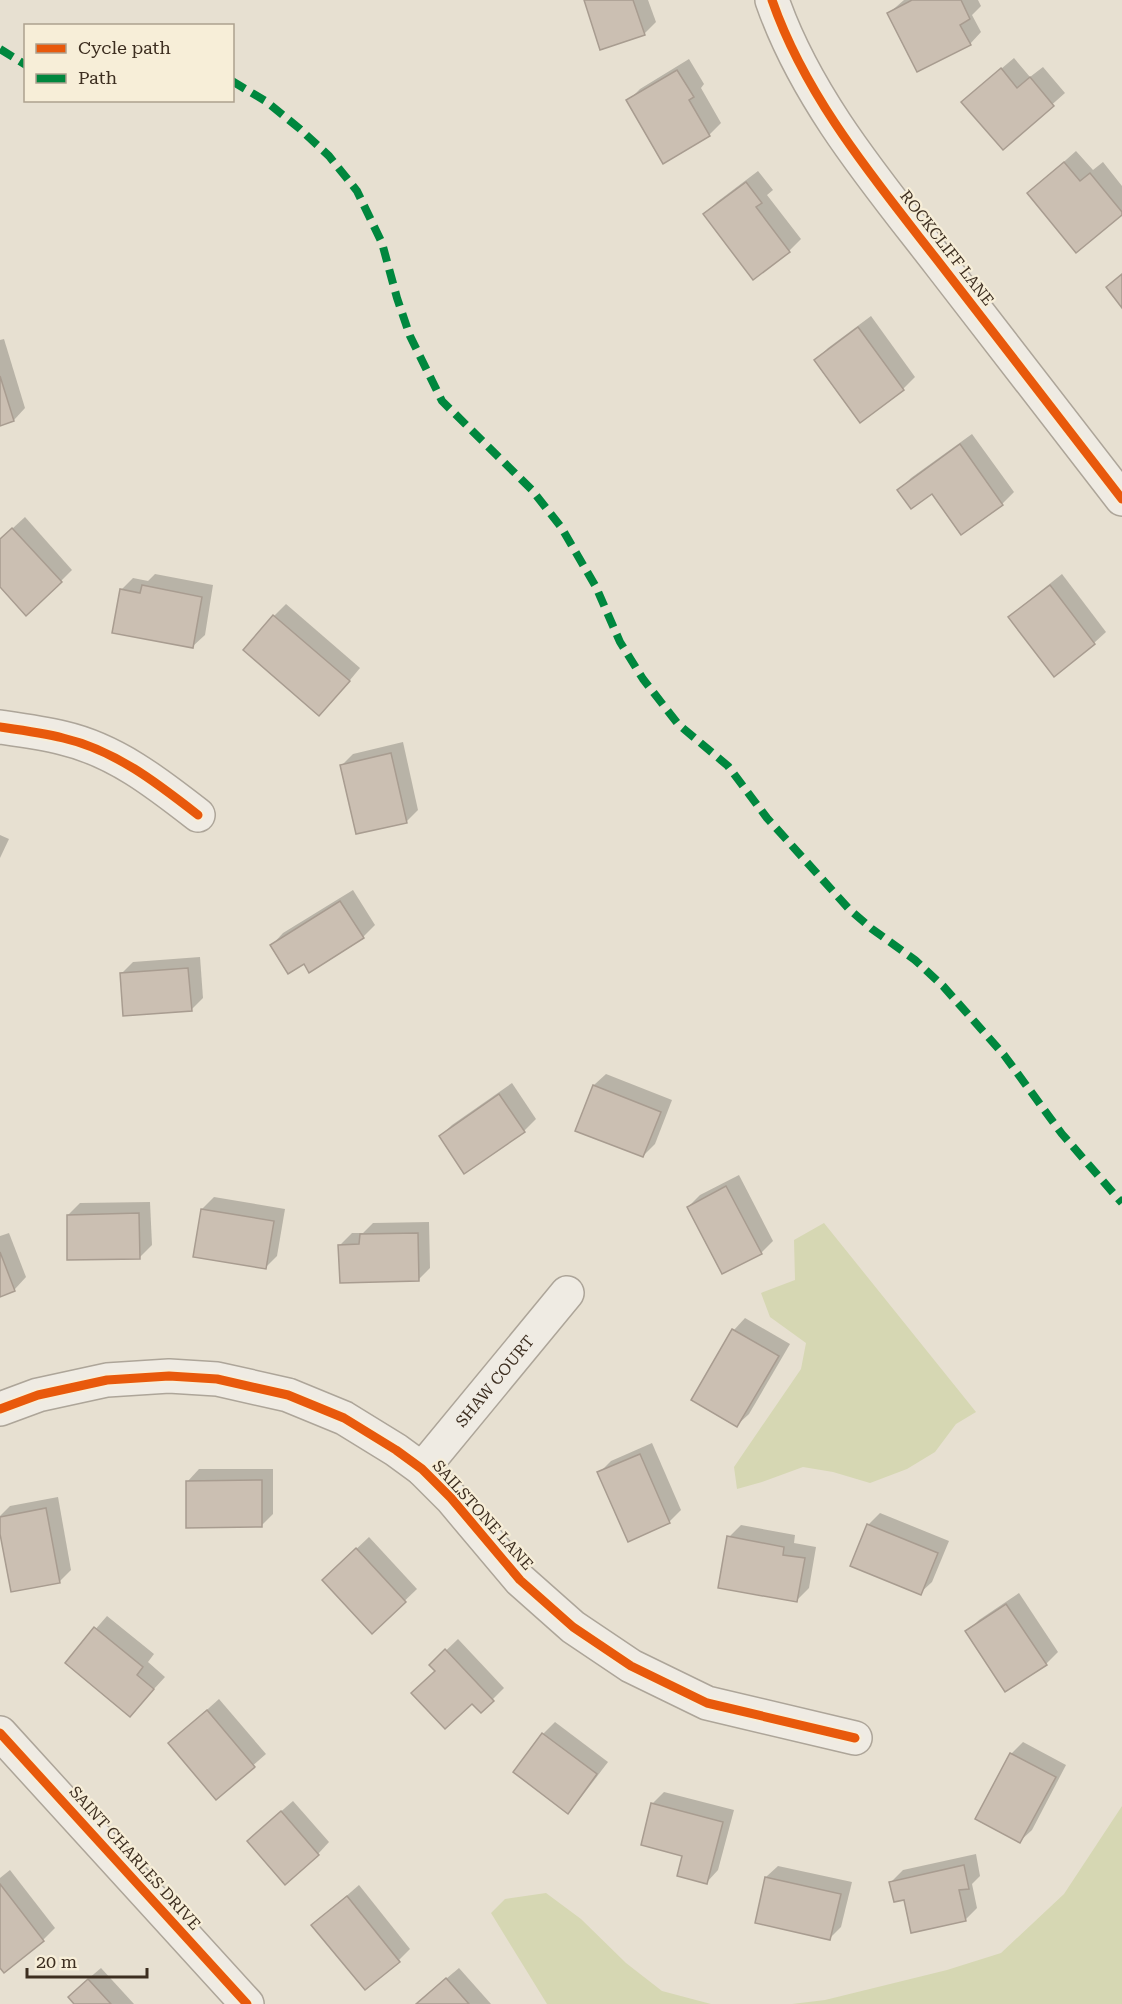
<svg xmlns="http://www.w3.org/2000/svg" width="1122" height="2004" viewBox="0 0 1122 2004" font-family="'Roboto Serif',serif">
	<rect width="100%" height="100%" fill="#e7e0d1"/>
	<g fill="#d6d7b3">
		<path d="M824,1223l152,189 -20,12 -21,28 -28,17 -37,14 -37,-11 -30,-5 -41,15 -25,7 -3,-22 67,-98 5,-26 -36,-26 -9,-24 34,-13 -1,-40z"/>
		<path d="M1122,1806v198h-330l33,-4 122,-30 54,-17 63,-59z"/>
		<path d="M546,1893l35,26 45,44 36,28 49,13h-164l-56,-91 14,-14z"/>
	</g>
	<g fill="#0003">
		<path d="M585,0h63l8,22 -12,12z"/>
		<path d="M904,0h74l3,6 -9,9 9,17 -11,12 -81,-31z"/>
		<path d="M1014,58l16,19 13,-10 22,26 -62,55 -28,-57z"/>
		<path d="M689,59l15,25 -3,4 20,35 -12,12 -81,-34 12,-12z"/>
		<path d="M1076,151l17,19 10,-8 19,24v27l-93,-20z"/>
		<path d="M758,171l15,19 -6,5 34,44 -12,12 -84,-37 12,-12z"/>
		<path d="M871,316l44,61 -12,12 -43,31 -44,-60 12,-12z"/>
		<path d="M4,339l21,69 -11,12 -14,4v-84z"/>
		<path d="M972,434l42,58 -12,12 -70,-12 -33,-2 12,-12z"/>
		<path d="M25,517l47,53 -11,11 -61,4v-45z"/>
		<path d="M155,574l58,11 -8,50 -12,11 -72,-56 12,-12 15,3z"/>
		<path d="M1062,574l44,58 -12,11 -84,-25 12,-12z"/>
		<path d="M286,604l74,64 -29,35 -57,-87z"/>
		<path d="M403,742l15,68 -12,12 -65,-56 12,-12z"/>
		<path d="M0,835l9,4 -9,19z"/>
		<path d="M353,890l22,35 -12,12 -91,8 11,-12z"/>
		<path d="M200,957l3,41 -12,12 -70,-36 12,-12z"/>
		<path d="M606,1074l66,26 -17,44 -12,12 -49,-71z"/>
		<path d="M512,1083l24,36 -12,12 -59,41 -25,-36 12,-11z"/>
		<path d="M739,1175l34,66 -12,12 -73,-46 12,-12z"/>
		<path d="M214,1197l71,12 -8,47 -12,12 -63,-59z"/>
		<path d="M150,1202l2,43 -12,12 -72,-42 12,-12z"/>
		<path d="M429,1222l1,46 -12,12 -78,-35 12,-12h11l10,-10z"/>
		<path d="M9,1233l17,44 -11,12 -15,6v-59z"/>
		<path d="M745,1318l45,26 -41,70 -12,11 -44,-26 41,-69z"/>
		<path d="M652,1443l29,67 -12,12 -70,-49 12,-12z"/>
		<path d="M199,1469h74v45l-12,12 -73,-45z"/>
		<path d="M58,1497l13,73 -12,12 -59,-57v-9l10,-10z"/>
		<path d="M880,1513l69,28 -17,41 -12,11 -52,-68z"/>
		<path d="M741,1525l54,10 -1,8 22,4 -7,41 -12,12 -68,-63z"/>
		<path d="M369,1537l48,52 -45,43 -36,-64z"/>
		<path d="M1019,1593l39,59 -12,12 -79,-32 12,-12z"/>
		<path d="M107,1616l47,38 -6,8 17,15 -35,38 -63,-53z"/>
		<path d="M458,1639l46,49 -23,23 -50,-46z"/>
		<path d="M219,1699l47,55 -50,44 -46,-55z"/>
		<path d="M555,1722l53,40 -29,38 -11,12 -25,-78z"/>
		<path d="M1023,1742l43,23 -34,65 -12,11 -43,-23 35,-65z"/>
		<path d="M664,1792l70,18 -16,60 -11,12 -23,-27 -32,-51z"/>
		<path d="M293,1801l36,41 -11,12 -57,-25z"/>
		<path d="M976,1854l4,22 -8,8 5,24 -12,12 -60,-22 -14,-16 12,-12z"/>
		<path d="M778,1866l74,16 -11,45 -11,11 -64,-61z"/>
		<path d="M10,1870l45,58 -12,12 -39,31 -4,-6v-87z"/>
		<path d="M359,1885l51,64 -11,11 -86,-35z"/>
		<path d="M101,1968l33,36h-58l5,-19z"/>
		<path d="M459,1968l32,36h-75z"/>
	</g>
	<g fill="#cbbfb2" stroke="#a89c90" stroke-width="1.5">
		<path d="M584,0h49l12,35 -45,15z"/>
		<path d="M912,0h49l9,19 -10,6 11,20 -54,27 -30,-59z"/>
		<path d="M1001,68l16,20 13,-11 24,29 -51,44 -42,-48z"/>
		<path d="M677,70l17,27 -5,3 21,36 -47,28 -37,-64z"/>
		<path d="M1064,162l16,19 10,-8 32,39v3l-46,38 -49,-60z"/>
		<path d="M746,182l16,21 -6,4 34,45 -37,28 -50,-66z"/>
		<path d="M1122,274v34l-16,-21z"/>
		<path d="M858,327l46,63 -44,33 -46,-63z"/>
		<path d="M0,376l14,45 -14,5z"/>
		<path d="M960,444l43,61 -42,30 -29,-41 -21,15 -14,-19z"/>
		<path d="M12,528l50,54 -36,34 -26,-29v-48z"/>
		<path d="M142,585l60,12 -9,51 -81,-15 8,-44 20,4z"/>
		<path d="M1050,585l45,59 -41,33 -46,-60z"/>
		<path d="M273,615l77,66 -31,35 -76,-66z"/>
		<path d="M391,753l16,70 -51,11 -16,-69z"/>
		<path d="M340,901l24,37 -55,35 -5,-9 -16,10 -18,-29z"/>
		<path d="M188,968l4,43 -69,5 -3,-43z"/>
		<path d="M593,1085l68,27 -18,45 -68,-26z"/>
		<path d="M499,1094l26,38 -61,42 -25,-38z"/>
		<path d="M726,1186l36,68 -40,20 -35,-67z"/>
		<path d="M201,1209l73,12 -8,48 -73,-12z"/>
		<path d="M139,1213l1,46 -73,1v-45z"/>
		<path d="M418,1233l1,48 -79,2 -2,-38 21,-1 1,-10z"/>
		<path d="M0,1252l15,39 -15,6z"/>
		<path d="M732,1329l47,27 -42,71 -46,-27z"/>
		<path d="M640,1454l30,69 -42,19 -31,-70z"/>
		<path d="M262,1480v47l-76,1v-47z"/>
		<path d="M46,1508l14,75 -49,9 -11,-58v-17z"/>
		<path d="M867,1524l71,29 -17,42 -71,-29z"/>
		<path d="M727,1536l57,11 -1,8 22,3 -8,44 -79,-14z"/>
		<path d="M356,1548l50,54 -34,32 -50,-54z"/>
		<path d="M1006,1604l41,61 -42,27 -40,-61z"/>
		<path d="M94,1627l49,40 -6,8 17,14 -24,28 -65,-54z"/>
		<path d="M445,1649l49,52 -13,12 -9,-9 -27,25 -34,-36 24,-22 -6,-6z"/>
		<path d="M207,1710l48,57 -39,33 -48,-57z"/>
		<path d="M542,1733l55,41 -29,40 -55,-42z"/>
		<path d="M1010,1753l46,24 -36,66 -45,-24z"/>
		<path d="M651,1803l72,19 -16,62 -30,-8 5,-20 -41,-11z"/>
		<path d="M281,1811l38,44 -34,30 -38,-44z"/>
		<path d="M964,1865l5,24 -10,1 7,31 -55,12 -7,-33 -10,2 -5,-20z"/>
		<path d="M765,1877l76,17 -11,46 -75,-17z"/>
		<path d="M0,1884l44,57 -40,32 -4,-5z"/>
		<path d="M347,1896l53,66 -35,28 -54,-65z"/>
		<path d="M446,1978l23,26h-53z"/>
		<path d="M88,1979l23,25h-37l-6,-7z"/>
	</g>
	<g fill="none" stroke-linecap="round" stroke-linejoin="round">
		<g stroke="#ada599" stroke-width="36">
			<g id="street">
				<path d="M772,0c34,98 103,180 166,261 61,79 123,158 184,238"/>
				<path d="M0,727c21,3 43,6 63,11 52,12 94,45 135,77"/>
				<path d="M0,1409l38,-14 69,-15 62,-4 48,3 71,16 56,23 52,32 26,19 29,29 69,82 53,47 58,39 76,37 148,35"/>
				<path id="s1" d="M422,1469l145,-176"/>
				<path d="M0,1733l247,271"/>
			</g>
		</g>
		<use href="#street" stroke="#efebe3" stroke-width="33"/>
		<g stroke="#00873e" stroke-width="8" stroke-dasharray="15 8" stroke-linecap="butt">
			<path d="M0,49l26,16"/>
			<path d="M232,81l35,21 33,27 29,27 28,35 25,52 15,55 13,38 32,65 90,89 29,37 35,60 24,55 23,37 35,45 50,42 39,52 82,91 23,20 43,31 28,26 61,69 58,79 60,69"/>
		</g>
		<g stroke="#f7eed8" stroke-width="13">
			<g id="cycleway">
				<path d="M772,0c34,98 103,180 166,261 61,79 123,158 184,238"/>
				<path d="M0,727c21,3 43,6 63,11 52,12 94,45 135,77"/>
				<path d="M0,1409l38,-14 69,-15 62,-4 48,3 71,16 56,23 52,32 26,19 29,29 69,82 53,47 58,39 76,37 148,35"/>
				<path d="M0,1733l247,271"/>
			</g>
		</g>
		<use href="#cycleway" stroke="#e8590c" stroke-width="9"/>
	</g>
	<g text-anchor="middle" dominant-baseline="central" stroke-width="4.5" stroke-linejoin="round" paint-order="stroke">
		<g font-size="16" fill="#3d2e20" stroke="#f7eed8">
			<text transform="translate(947 248) rotate(52)">ROCKCLIFF LANE</text>
			<text stroke="none"><textPath href="#s1" startOffset="114">SHAW COURT</textPath></text>
			<text transform="translate(483 1515) rotate(48)">SAILSTONE LANE</text>
			<text transform="translate(135 1858) rotate(48)">SAINT CHARLES DRIVE</text>
		</g>
	</g>
	<rect x="24" y="24" width="210" height="78" fill="#f7eed8" stroke="#ada18e" stroke-width="1.5"/>
	<rect x="36" y="44" width="30" height="9" fill="#e8590c" stroke="#ada18e" stroke-width="1.5"/>
	<text x="78" y="54" font-size="18" fill="#3d2e20">Cycle path</text>
	<rect x="36" y="74" width="30" height="9" fill="#00873e" stroke="#ada18e" stroke-width="1.5"/>
	<text x="78" y="84" font-size="18" fill="#3d2e20">Path</text>
	<path d="M27 1968v9h120v-9" fill="none" stroke="#3d2e20" stroke-width="3"/>
	<text x="36" y="1968" font-size="18" fill="#3d2e20" stroke="#f7eed8" stroke-width="4.5" paint-order="stroke">20 m</text>
</svg>
